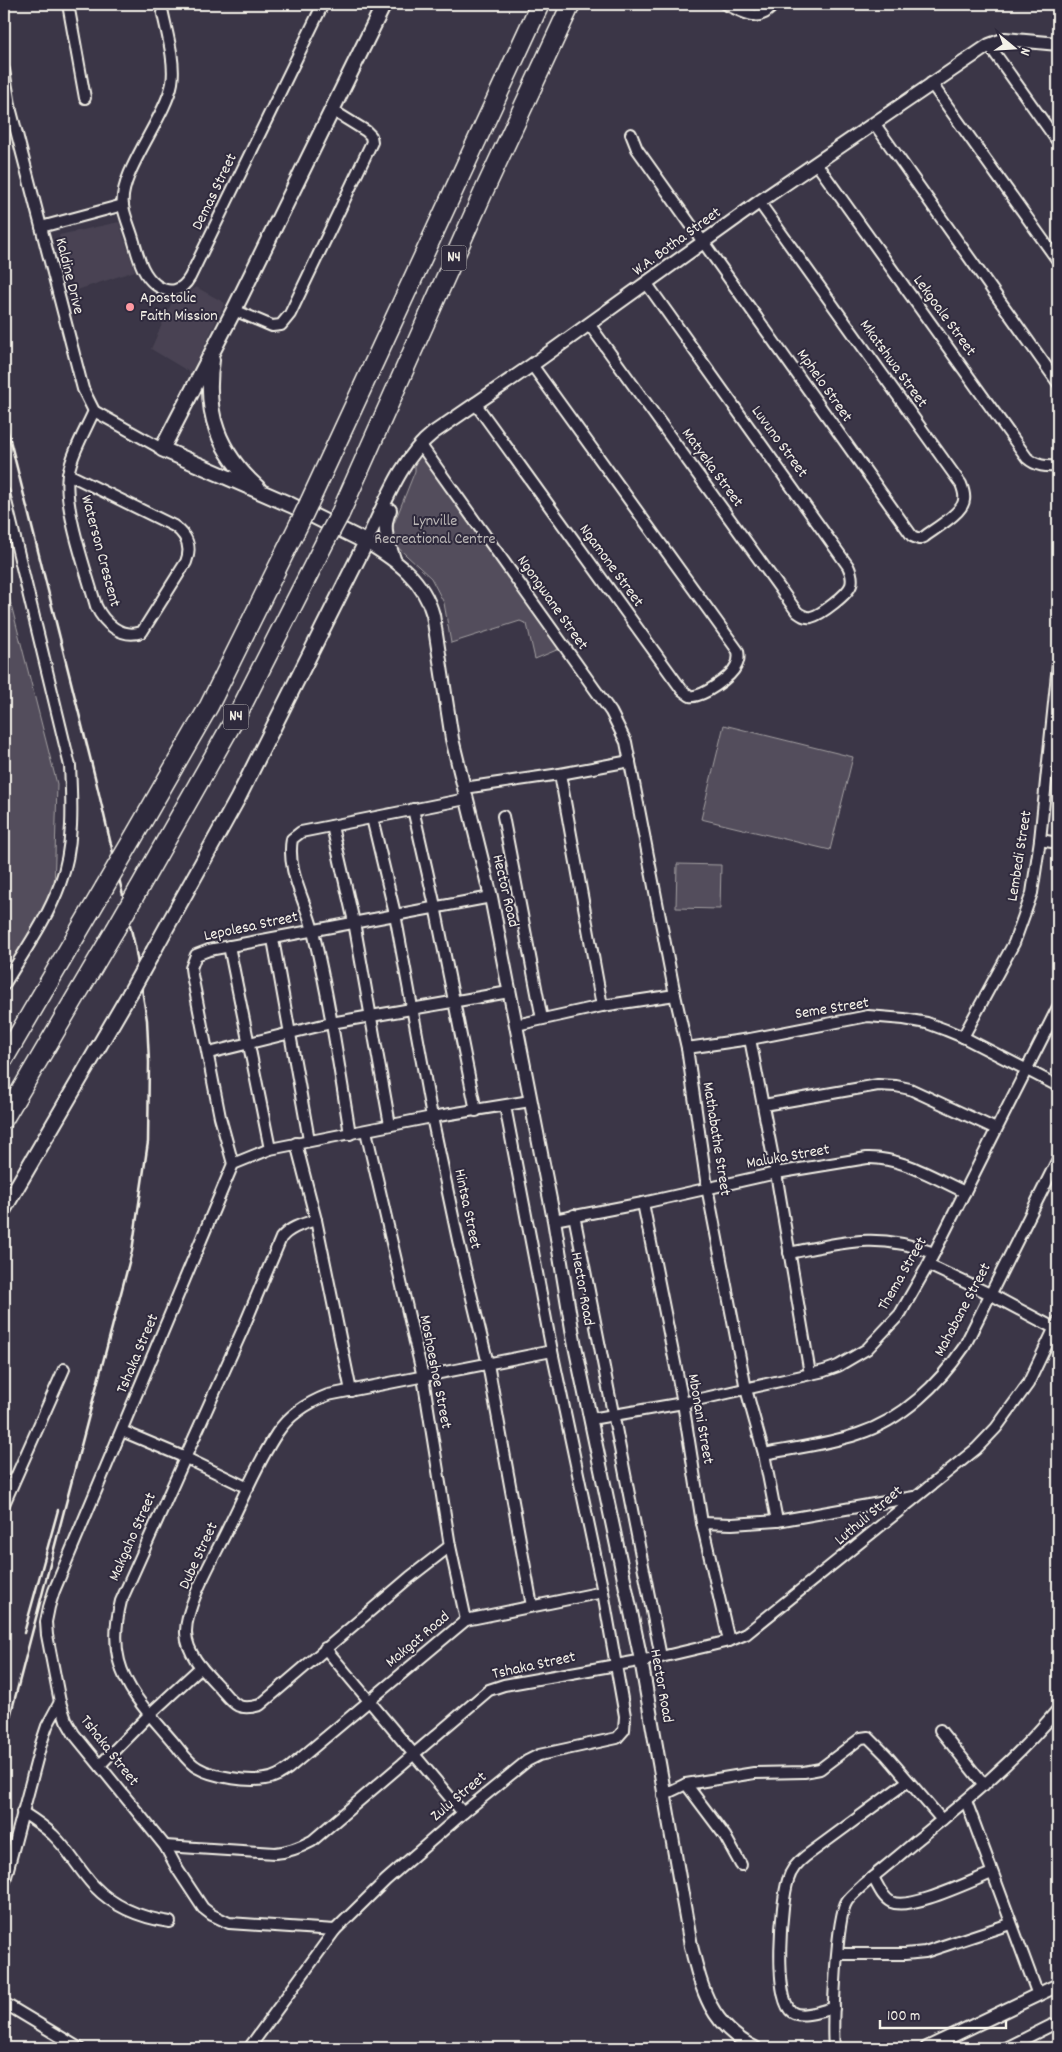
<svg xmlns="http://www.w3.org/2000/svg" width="1062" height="2052" viewBox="0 0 1062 2052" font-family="Dekko,sans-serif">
	<rect width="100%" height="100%" fill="#3b3647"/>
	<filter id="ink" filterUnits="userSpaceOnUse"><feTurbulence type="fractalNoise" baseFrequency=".02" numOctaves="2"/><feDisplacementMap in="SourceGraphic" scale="10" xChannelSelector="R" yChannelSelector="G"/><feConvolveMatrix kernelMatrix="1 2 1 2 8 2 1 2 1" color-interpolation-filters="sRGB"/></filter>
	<g filter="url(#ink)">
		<g fill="#484352">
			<path d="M119,222l16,49 -61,20 -15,-56z"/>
			<path d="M196,287l29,16 -34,70 -40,-24 20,-45z"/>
		</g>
		<g fill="#534e5c" stroke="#a4a0a2">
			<path d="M426,446l70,104 63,99 -24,10 -8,-35 -7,-3 -69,22 -7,-40 -13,-25 -37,-34 -1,-18 22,-55v-10z"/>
			<path d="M4,577l53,207 -3,108 -50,86z"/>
			<path d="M724,725l129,32 -23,93 -129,-31z"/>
			<path d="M677,864l44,1 -1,44 -44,-1z"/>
		</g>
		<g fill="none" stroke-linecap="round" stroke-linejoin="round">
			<g stroke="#f4f1e8" stroke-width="14">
				<g id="minor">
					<path d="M68,4l17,94"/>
					<path d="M161,4c4,23 15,56 11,79 -6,34 -54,91 -49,123 2,12 8,24 11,36 5,17 8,32 22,43 14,10 26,6 34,-8l133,-273"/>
					<path d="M725,4c19,8 34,21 49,0"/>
					<path d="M989,45l69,97"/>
					<path d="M4,70l7,41 72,278 11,22 68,38"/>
					<path d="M931,83l127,178"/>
					<path d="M874,123l184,260"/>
					<path d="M631,134l6,15 275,387 7,3 5,-2c10,-8 39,-24 40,-37 1,-5 -1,-11 -3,-16l-202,-282"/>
					<path d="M816,163l211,295c9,8 19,9 31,8"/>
					<path d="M41,227l82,-22"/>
					<path d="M234,310l38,16 9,-1 9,-11 82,-172 -1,-6 -5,-5 -34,-21"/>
					<path d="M589,324l208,288c4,3 8,6 14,5 10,-2 37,-23 40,-32 2,-7 0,-13 -3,-19l-201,-282"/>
					<path d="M475,403l207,287 8,6c12,2 41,-19 46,-30 3,-5 3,-10 2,-15l-206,-286"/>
					<path d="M420,444l191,268 15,30 49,253 12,53 20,139 39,202 18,65 13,67"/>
					<path d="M68,474l106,52c13,9 18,21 12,36l-44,70c-21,7 -38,-9 -46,-26 -9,-32 -33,-99 -28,-131 4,-22 17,-44 26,-64"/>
					<path d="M4,493l66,273c2,38 4,82 -10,118 -13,36 -37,69 -56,101"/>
					<path d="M560,774l42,232"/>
					<path d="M464,788l96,-14 70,-13"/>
					<path d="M413,809l22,97 41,205"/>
					<path d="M503,816l39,203"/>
					<path d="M372,818l23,96 37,203 26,123 30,124 44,242"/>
					<path d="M332,826l22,96 36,203"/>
					<path d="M1040,840l18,3"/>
					<path d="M273,939l36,201"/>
					<path d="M229,946l41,203"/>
					<path d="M516,1025l86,-19 73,-11"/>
					<path d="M963,1037l51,-94 18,-50 8,-53 18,-176"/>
					<path d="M750,1039l26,134 34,201"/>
					<path d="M687,1048l63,-9 118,-23 36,3 23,4 19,7 17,7 95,49"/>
					<path d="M209,1053l122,-30 178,-31"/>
					<path d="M764,1105l114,-20 18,1 14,3 86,40"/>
					<path d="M366,1131l57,246 27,169 16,74"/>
					<path d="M350,1134c-11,-68 -21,-136 -37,-203 -7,-30 -27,-60 -21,-92l9,-7 165,-33"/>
					<path d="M296,1143l20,77 35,171"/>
					<path d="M233,1164l-179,427 -5,16 -3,15 1,13 13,67 6,18 8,14 91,112 13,24 25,38 9,7 17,8 106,7"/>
					<path d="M233,1164l-13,-47 -28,-142 -1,-7 5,-13 13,-5 282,-53"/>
					<path d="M233,1164l37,-15 162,-32 98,-16"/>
					<path d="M643,1203l40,200 19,120 27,118"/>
					<path d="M574,1215l87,442"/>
					<path d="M316,1220c-13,4 -26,7 -35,18l-39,93 -121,270c-5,20 -7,40 -2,60 8,32 35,58 55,82 7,8 14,20 24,25 15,9 50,14 67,11 10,-1 17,-6 24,-11l177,-148 137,-28"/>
					<path d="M554,1220l89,-17 133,-30 91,-15c35,-1 67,20 98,34"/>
					<path d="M789,1253c56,-11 89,-21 145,0"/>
					<path d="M928,1265l62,29 64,34"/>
					<path d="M591,1419l92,-16 141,-32 14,-5 29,-17 33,-35 28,-49 130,-258"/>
					<path d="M122,1431l64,27 62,30"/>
					<path d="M764,1454c31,-6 64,-10 94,-20 44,-14 81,-50 106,-87l94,-188"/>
					<path d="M4,1504l60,-135"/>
					<path d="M702,1523l30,1 45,-3 137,-24"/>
					<path d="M450,1546l-40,31 -150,128c-23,7 -27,-2 -41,-18 -14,-15 -32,-32 -33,-54 -1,-28 30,-79 42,-105 16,-31 29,-65 49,-95 12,-18 30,-30 51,-38l224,-44"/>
					<path d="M325,1648l138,165"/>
					<path d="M940,1730l44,55"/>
					<path d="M100,1765l50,-51 51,-47"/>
					<path d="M686,1784l39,52 16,29"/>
					<path d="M663,1795l23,-11 68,-11 50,-1 16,-3 41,-31 7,-1 19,19 55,64"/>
					<path d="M966,1801l72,194"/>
					<path d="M22,1812c11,7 22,14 31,23 16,15 26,35 41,51 20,21 48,32 76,36"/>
					<path d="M165,1846l110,7c14,-1 24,-5 37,-12l177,-151 15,-5 157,-28 68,-16 17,-7 230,-185 20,-21 32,-44 30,-63"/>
					<path d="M873,1877c5,9 9,20 18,25 19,9 80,-21 101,-29"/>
					<path d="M4,1884l37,-140 6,-18 13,-24"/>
					<path d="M839,1954h66l20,-2 85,-28"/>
					<path d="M4,2003l75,45"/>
					<path d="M834,2008c-11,2 -32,11 -42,4 -19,-13 -11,-111 -4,-132 3,-11 10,-18 18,-24l102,-75"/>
					<path d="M249,2048l86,-118 51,-50 77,-67 64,-52 12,-6 78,-17 7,-8 1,-14 -22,-124 -51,-241 -47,-245"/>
					<path d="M834,2048c-2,-23 2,-131 13,-147 4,-6 11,-11 16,-16 18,-15 36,-29 53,-44 51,-41 100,-81 142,-132"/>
					<path d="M1006,2048l46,-23"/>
				</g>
			</g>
			<g stroke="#f4f1e8" stroke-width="16">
				<g id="tertiary">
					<path d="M390,510c-9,19 -2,30 4,49"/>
					<path d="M755,2048c-44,-22 -53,-57 -64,-102l-50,-286 -67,-319 -20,-121 -63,-323 -39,-158 -19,-124c-10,-36 -36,-54 -67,-73 18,-36 35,-84 67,-109l99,-68 227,-163 230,-157 16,-6 53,5"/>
					<path d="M927,2048l131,-63"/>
				</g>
			</g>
			<g stroke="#f4f1e8" stroke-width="18">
				<g id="secondary">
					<path d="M212,360c-8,53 6,92 46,128"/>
					<path d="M154,950l84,-152 128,-256 -75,-37 -129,-56 72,-139 150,-306"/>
					<path d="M4,1209l126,-216"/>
				</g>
			</g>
			<g stroke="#f4f1e8" stroke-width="21">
				<g id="motorway">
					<path d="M309,503l231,-499"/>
					<path d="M340,514l144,-323 87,-187"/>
					<path d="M132,840l77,-134 90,-182"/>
					<path d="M138,890l103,-182 85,-168"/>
					<path d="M4,1059l100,-171"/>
					<path d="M4,1119l111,-189"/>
				</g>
			</g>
			<use href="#minor" stroke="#2f2a3d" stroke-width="10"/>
			<use href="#tertiary" stroke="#2f2a3d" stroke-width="12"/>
			<use href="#secondary" stroke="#2f2a3d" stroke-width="14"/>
			<use href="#motorway" stroke="#2f2a3d" stroke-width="18"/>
			<g stroke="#f4f1e8" stroke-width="2.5">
				<path d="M4,416l91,361 40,169 12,74 2,42 -1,80 -16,109 -128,489"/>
				<path d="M24,1633l34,-123"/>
			</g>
			<g stroke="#f4f1e8" stroke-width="18" stroke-linecap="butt">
				<path id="secondary-bridge" d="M130,993l24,-43"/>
			</g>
			<g stroke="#f4f1e8" stroke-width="21" stroke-linecap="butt">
				<g id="motorway-bridge">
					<path d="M299,524l10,-21"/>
					<path d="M326,540l14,-26"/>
					<path d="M104,888l28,-48"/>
					<path d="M115,930l23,-40"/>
				</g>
			</g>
			<use href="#secondary-bridge" stroke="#2f2a3d" stroke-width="14"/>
			<use href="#motorway-bridge" stroke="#2f2a3d" stroke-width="18"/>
		</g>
	</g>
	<circle fill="#ff9aa2" stroke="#2f2a3d" stroke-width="2" cx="130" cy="307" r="5"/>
	<g text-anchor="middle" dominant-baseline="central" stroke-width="4" stroke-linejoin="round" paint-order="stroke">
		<g fill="#2f2a3d" stroke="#b9b5b5" stroke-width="1">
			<rect x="441.5" y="245.5" width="25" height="25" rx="4"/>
			<rect x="223.5" y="704.5" width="25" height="25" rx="4"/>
		</g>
		<g font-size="15" font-weight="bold" fill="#f4f1e8">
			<text x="454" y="258">N4</text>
			<text x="236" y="717">N4</text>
		</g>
		<g font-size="16" fill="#f4f1e8" stroke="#2f2a3d">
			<text transform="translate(215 192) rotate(-64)">Demas Street</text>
			<text transform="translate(677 242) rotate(-36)">W.A. Botha Street</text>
			<text transform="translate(69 276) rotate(76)">Kaldine Drive</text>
			<text transform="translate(944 316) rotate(54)">Lekgoale Street</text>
			<text transform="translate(893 364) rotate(54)">Mkatshwa Street</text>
			<text transform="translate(824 386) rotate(55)">Mphelo Street</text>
			<text transform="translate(779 442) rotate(54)">Luvuno Street</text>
			<text transform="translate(712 468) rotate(54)">Matyeka Street</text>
			<text transform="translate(100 551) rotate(75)">Waterson Crescent</text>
			<text transform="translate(611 566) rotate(54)">Ngamone Street</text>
			<text transform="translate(552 603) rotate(55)">Ngongwane Street</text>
			<text transform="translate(1020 856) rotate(-81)">Lembedi Street</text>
			<text transform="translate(505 891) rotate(77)">Hector Road</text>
			<text transform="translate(251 927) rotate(-12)">Lepolesa Street</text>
			<text transform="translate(832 1009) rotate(-9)">Seme Street</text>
			<text transform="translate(716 1139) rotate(81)">Mathabathe Street</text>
			<text transform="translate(788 1157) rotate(-10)">Maluka Street</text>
			<text transform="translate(467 1209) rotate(78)">Hintsa Street</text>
			<text transform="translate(903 1274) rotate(-60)">Thema Street</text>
			<text transform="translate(582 1289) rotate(80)">Hector Road</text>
			<text transform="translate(963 1310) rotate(-62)">Mahabane Street</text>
			<text transform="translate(138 1354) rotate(-67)">Tshaka Street</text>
			<text transform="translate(435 1372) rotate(79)">Moshoeshoe Street</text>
			<text transform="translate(700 1419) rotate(80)">Mbonani Street</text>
			<text transform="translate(869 1516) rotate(-40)">Luthuli Street</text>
			<text transform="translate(133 1537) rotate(-66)">Makgaho Street</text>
			<text transform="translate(199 1556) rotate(-65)">Dube Street</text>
			<text transform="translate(418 1640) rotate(-40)">Makgat Road</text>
			<text transform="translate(534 1666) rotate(-12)">Tshaka Street</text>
			<text transform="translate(661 1686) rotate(80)">Hector Road</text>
			<text transform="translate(109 1751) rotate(52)">Tshaka Street</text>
			<text transform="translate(459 1797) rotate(-40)">Zulu Street</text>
		</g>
		<g font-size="16" fill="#f4f1e8" stroke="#2f2a3d" text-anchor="start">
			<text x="140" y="298">Apostolic<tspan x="140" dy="18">Faith Mission</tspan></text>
		</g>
		<g font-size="16" fill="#bcb8b7" stroke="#2f2a3d">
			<text x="435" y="521">Lynville<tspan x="435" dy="18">Recreational Centre</tspan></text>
		</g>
	</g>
	<rect width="1062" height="2052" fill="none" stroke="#2f2a3d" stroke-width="20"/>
	<rect x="10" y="10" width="1042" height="2032" fill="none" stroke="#f4f1e8" stroke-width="2" filter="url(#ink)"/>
	<g transform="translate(1014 48) rotate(108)" stroke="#2f2a3d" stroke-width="4" paint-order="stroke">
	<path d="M0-4L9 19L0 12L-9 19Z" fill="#f4f1e8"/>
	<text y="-8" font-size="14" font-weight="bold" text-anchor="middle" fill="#f4f1e8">N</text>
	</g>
	<path d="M880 2020v8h126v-8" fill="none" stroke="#f4f1e8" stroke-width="2.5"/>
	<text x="887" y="2020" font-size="15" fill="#f4f1e8" stroke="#2f2a3d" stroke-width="4" paint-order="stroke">100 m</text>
</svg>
